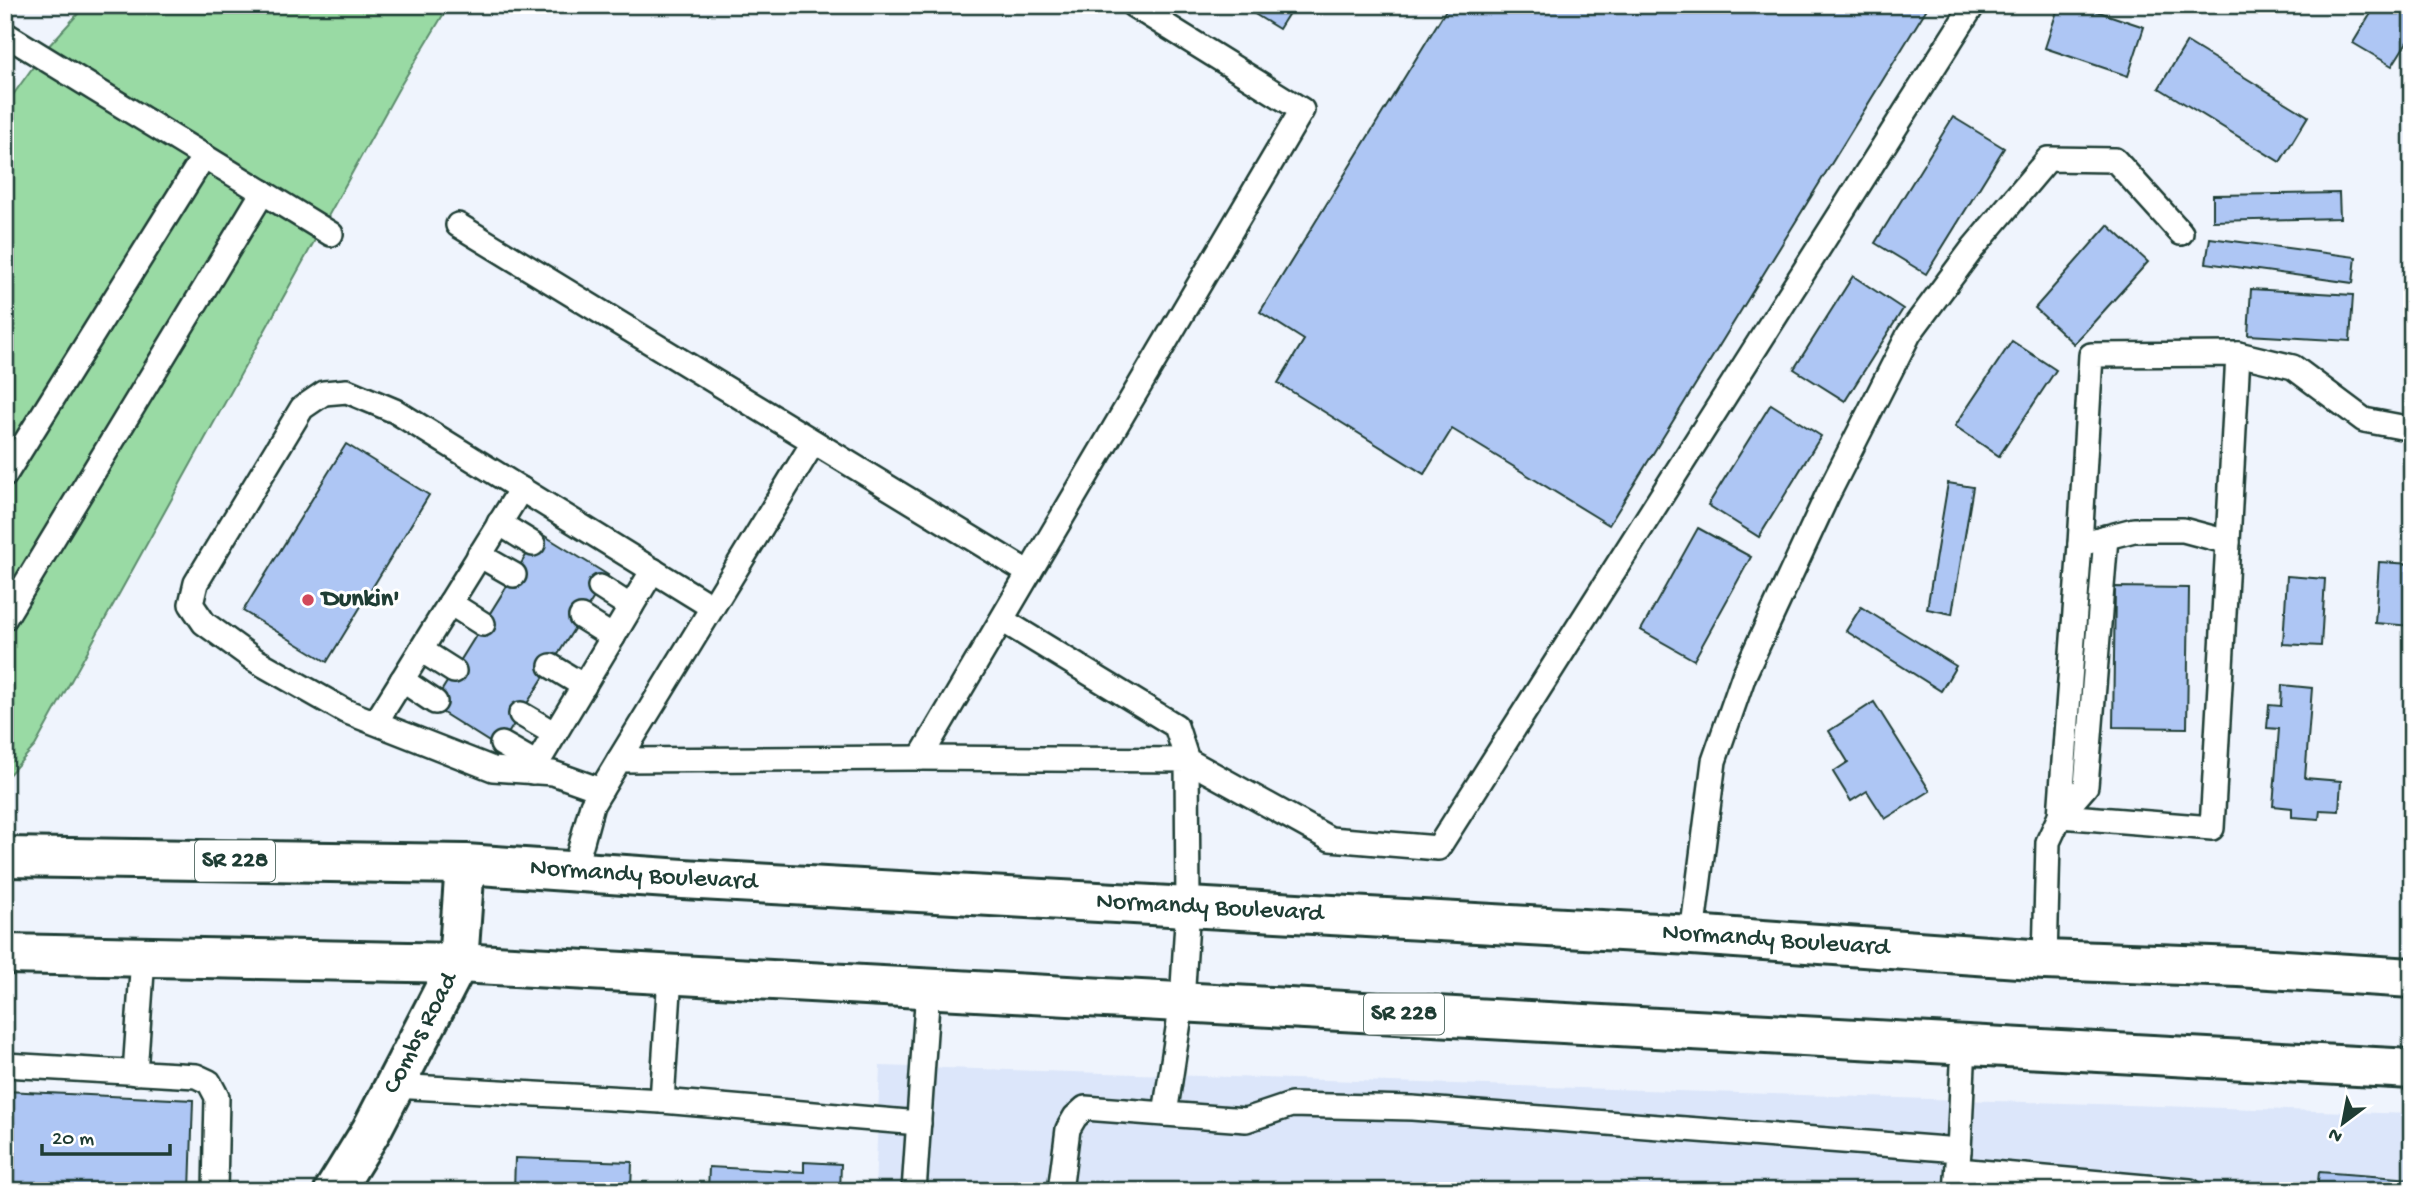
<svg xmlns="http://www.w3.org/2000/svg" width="2417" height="1196" viewBox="0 0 2417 1196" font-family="'Gochi Hand',sans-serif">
	<rect width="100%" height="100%" fill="#eff4fd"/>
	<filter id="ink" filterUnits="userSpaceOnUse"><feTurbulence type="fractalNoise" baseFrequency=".0143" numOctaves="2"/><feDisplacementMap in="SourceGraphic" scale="14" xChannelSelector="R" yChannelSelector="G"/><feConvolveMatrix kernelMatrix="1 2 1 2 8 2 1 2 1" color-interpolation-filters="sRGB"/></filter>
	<g filter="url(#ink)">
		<path fill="#dce6fa" d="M880,1066l1532,48v77h-1537z"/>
		<path fill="#99daa4" stroke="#5c8c6c" stroke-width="2" d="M86,5h363l-50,83 -364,658 -30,33v-673l41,-57z"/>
		<g fill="#aec6f4" stroke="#1f3d34" stroke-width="2">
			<path d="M1240,5h54l-15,24z"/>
			<path d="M1449,5h480l-320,520 -157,-96 -28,45 -146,-91 26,-43 -44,-28z"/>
			<path d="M2059,5h19l66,22 -16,49 -83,-28z"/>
			<path d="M2376,5h25l11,7v22l-20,32 -39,-23z"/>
			<path d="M2187,42l121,74 -28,46 -121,-74z"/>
			<path d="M1953,117l51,31 -78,126 -51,-31z"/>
			<path d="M2339,193l1,25 -127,3v-26z"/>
			<path d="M2108,225l40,37 -74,82 -39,-36z"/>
			<path d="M2210,238l146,19 -3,26 -147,-20z"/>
			<path d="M1853,276l50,33 -58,92 -51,-32z"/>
			<path d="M2251,289l102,6 -3,46 -102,-6z"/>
			<path d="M2012,341l44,29 -57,86 -44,-30z"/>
			<path d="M1771,404l50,32 -62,101 -51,-32z"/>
			<path d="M346,444l83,51 -102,167 -84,-51z"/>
			<path d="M1948,483l25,4 -21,127 -25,-5z"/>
			<path d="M1698,528l53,29 -57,103 -53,-30z"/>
			<path d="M540,533l68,42 -109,173 -67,-42z"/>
			<path d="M2379,562l33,2v62l-37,-3z"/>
			<path d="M2287,576l38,3 -4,67 -38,-2z"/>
			<path d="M2115,587l74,1 -2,140 -74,-1z"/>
			<path d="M1861,607l95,59 -15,25 -95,-60z"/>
			<path d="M2282,685l30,3 -7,90 36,3 -2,30 -19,-1 -1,9 -27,-2v-9l-19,-2 6,-77 -12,-1 2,-23 12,1z"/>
			<path d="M1874,702l56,89 -45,28 -18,-28 -16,10 -18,-29 15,-10 -19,-31z"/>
			<path d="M5,1091l188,9 -3,91h-185z"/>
			<path d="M515,1158l117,4 -1,29h-117z"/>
			<path d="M804,1162l37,2 -1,27h-132l1,-24 95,5z"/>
			<path d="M2319,1172l93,7v12h-95z"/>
		</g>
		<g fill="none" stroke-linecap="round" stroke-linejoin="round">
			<g stroke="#1f3d34" stroke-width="28">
				<g id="service">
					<path d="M5,34l326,200"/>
					<path d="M458,225l571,348"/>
					<path d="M5,475l199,-319"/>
					<path d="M499,523l34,21"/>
					<path d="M2134,530h49l45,12 -16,286 -152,-12 20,-272z"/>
					<path d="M2228,542l10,-188"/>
					<path d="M2080,544l11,-189 147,-1 55,13 71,53 48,9"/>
					<path d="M479,555l35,20"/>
					<path d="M600,587l31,20"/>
					<path d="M450,603l33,21"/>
					<path d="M581,617l32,20"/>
					<path d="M5,618l258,-426"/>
					<path d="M1002,620l174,106 11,34 143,79 108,9 535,-843"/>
					<path d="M421,650l33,21"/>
					<path d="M551,666l33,20"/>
					<path d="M402,680l33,22"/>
					<path d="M521,714l34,20"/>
					<path d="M376,722l145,-233"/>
					<path d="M502,744l35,20"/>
					<path d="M920,758l382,-648 -169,-105"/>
					<path d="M619,760l194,-317"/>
					<path d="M532,772l121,-202"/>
					<path d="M601,790l-48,-17 -60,-4 -148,-58 -90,-51 -51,-37 -13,-19 5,-21 106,-175 22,-15 23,-2 48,20 317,196"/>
					<path d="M574,871l18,-66 27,-45 301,-2 267,2 1,146 -6,96 -17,112 81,6 45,-15 121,3 547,42 -3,41"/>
					<path d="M1692,935l22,-174 30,-86 83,-179 82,-162 64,-86 75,-89 67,1 66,73"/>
					<path d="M2045,960l3,-118 12,-26 26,-30 20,-249"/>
					<path d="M670,975l-8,126 257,22"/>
					<path d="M5,1065l191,11 13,6 8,15 -2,94"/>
					<path d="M135,1073l8,-116"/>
					<path d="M394,1086l268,15"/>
					<path d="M1959,1150l5,-106"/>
					<path d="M1958,1170l232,21"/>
					<path d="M914,1191l14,-202"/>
					<path d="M1060,1191l8,-62 7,-12 10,-9 80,6"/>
				</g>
			</g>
			<g stroke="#1f3d34" stroke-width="44">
				<g id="minor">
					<path id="s1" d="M334,1191l37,-60 87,-168 7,-99"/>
				</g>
			</g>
			<g stroke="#1f3d34" stroke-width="44">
				<g id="primary">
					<path id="s2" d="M5,857l460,7 218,15 1009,56 353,25 194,7 173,11"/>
					<path d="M5,954l453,9 1954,106"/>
				</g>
			</g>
			<use href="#service" stroke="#fff" stroke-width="23"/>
			<use href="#minor" stroke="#fff" stroke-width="38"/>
			<use href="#primary" stroke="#fff" stroke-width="38"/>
		</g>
	</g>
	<circle fill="#d1495b" stroke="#fff" stroke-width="2.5" cx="308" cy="600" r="7"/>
	<g text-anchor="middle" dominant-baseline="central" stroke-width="6" stroke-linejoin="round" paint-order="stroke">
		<g fill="#fff" stroke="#627771" stroke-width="2">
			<rect x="195" y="840.5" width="80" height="41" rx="5"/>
			<rect x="1364" y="993.5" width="80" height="41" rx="5"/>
		</g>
		<g font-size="24" font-weight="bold" fill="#1f3d34">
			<text x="235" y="861">SR 228</text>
			<text x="1404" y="1014">SR 228</text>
		</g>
		<g font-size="26" font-weight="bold" fill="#1f3d34" stroke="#fff" text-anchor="start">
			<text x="322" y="600">Dunkin'</text>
		</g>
		<g font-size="26" fill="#1f3d34" stroke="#fff">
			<text stroke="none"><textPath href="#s2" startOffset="639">Normandy Boulevard</textPath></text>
			<text stroke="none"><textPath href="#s2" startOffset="1206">Normandy Boulevard</textPath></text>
			<text stroke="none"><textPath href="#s2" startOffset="1773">Normandy Boulevard</textPath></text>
			<text stroke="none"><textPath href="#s1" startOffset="180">Combs Road</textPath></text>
		</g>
	</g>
	<rect width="2417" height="1196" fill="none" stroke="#fff" stroke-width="28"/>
	<rect x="14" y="14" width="2389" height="1168" fill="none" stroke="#1f3d34" stroke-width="2.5" filter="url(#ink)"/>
	<g transform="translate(2343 1123) rotate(212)" stroke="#ffffff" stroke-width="5" paint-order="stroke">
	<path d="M0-5L12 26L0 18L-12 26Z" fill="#1f3d34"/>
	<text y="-10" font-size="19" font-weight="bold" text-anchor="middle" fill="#1f3d34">N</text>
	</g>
	<path d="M42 1144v10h128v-10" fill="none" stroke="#1f3d34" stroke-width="3.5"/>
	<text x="52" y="1144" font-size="21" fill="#1f3d34" stroke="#ffffff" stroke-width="5" paint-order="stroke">20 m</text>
</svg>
